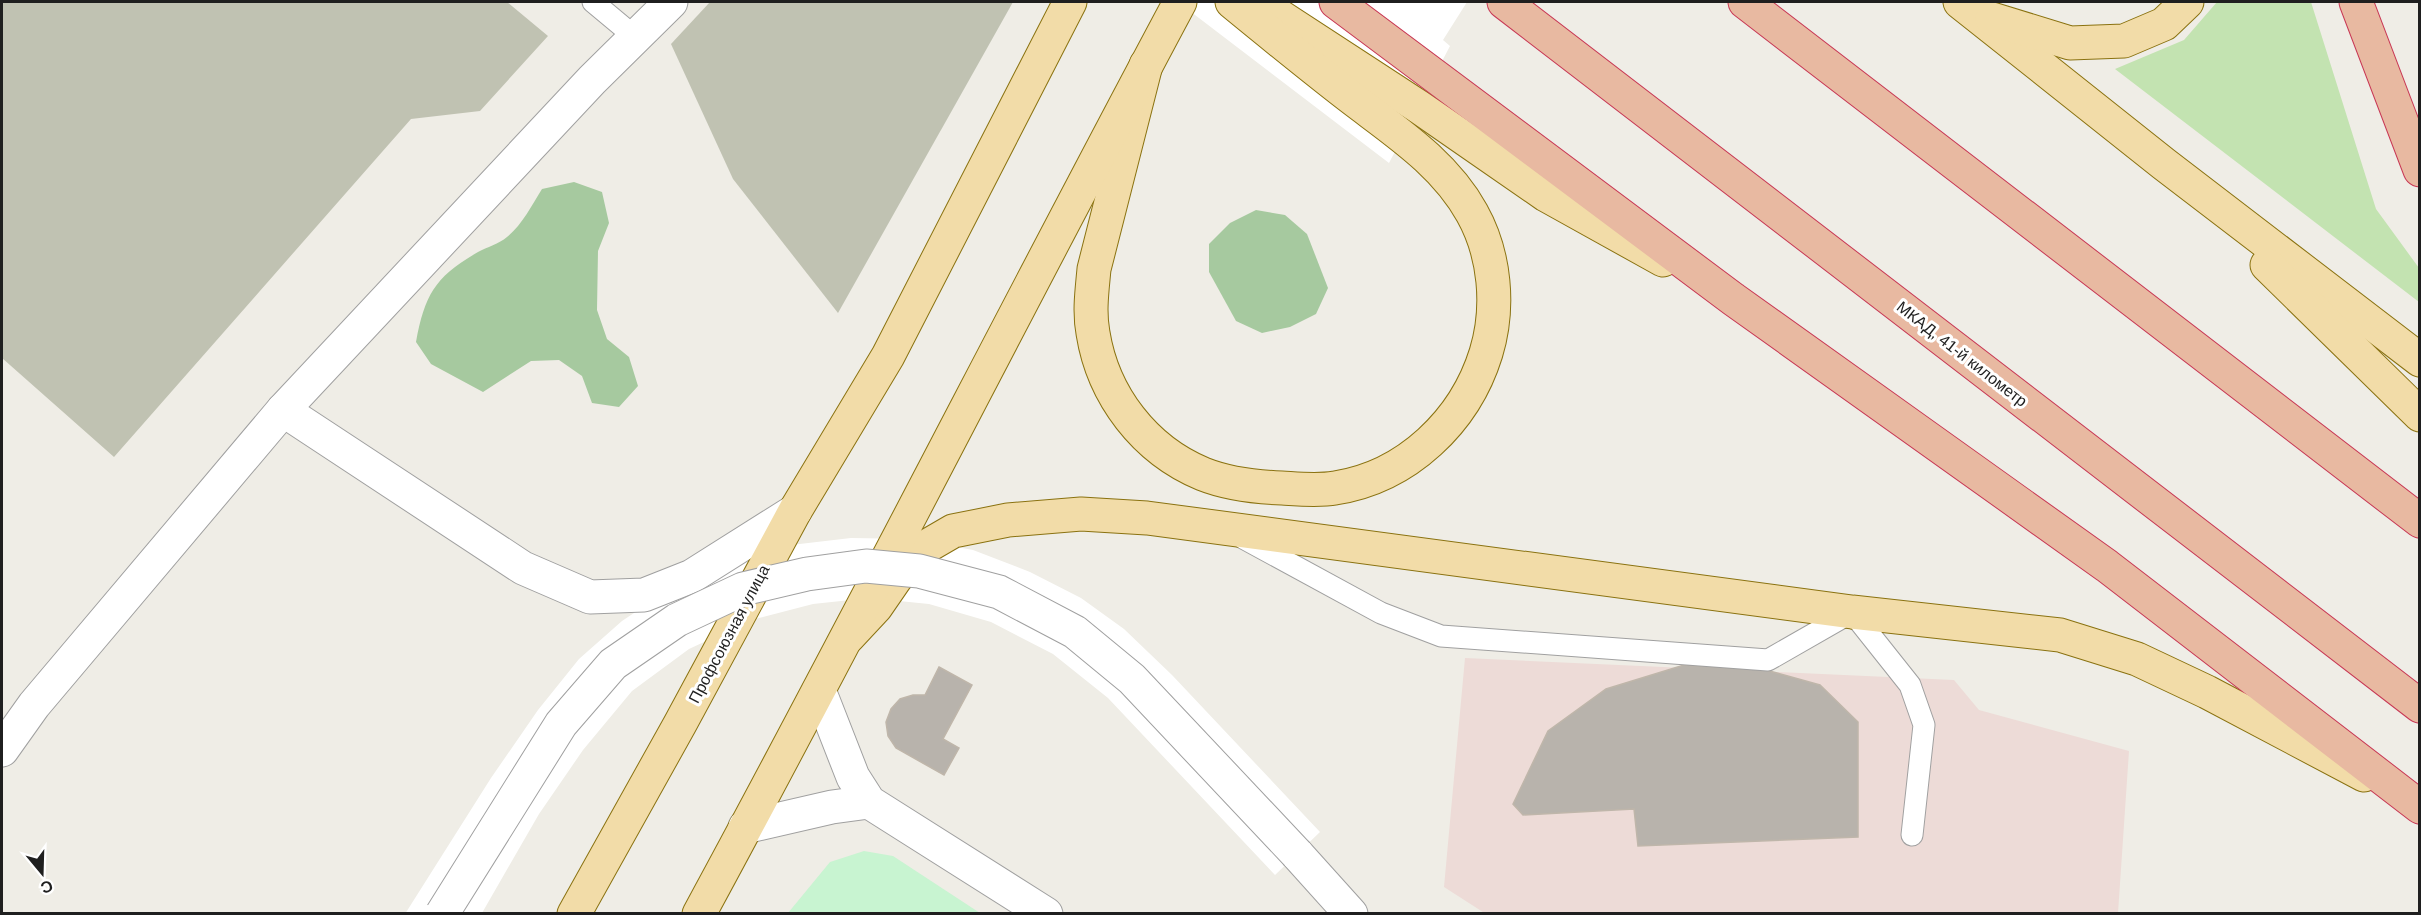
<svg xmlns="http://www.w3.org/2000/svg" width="2421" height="915" viewBox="0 0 2421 915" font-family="Arial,sans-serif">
	<rect width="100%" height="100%" fill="#efede6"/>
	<path fill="#eddbd7" d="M1465,658l489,22 25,30 150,41 -11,162 -632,1 -42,-27z"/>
	<g fill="#c0c2b2">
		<path d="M2,2h505l41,34 -68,75 -69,8 -297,338 -112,-99z"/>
		<path d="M710,2h303l-175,311 -105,-134 -62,-135z"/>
	</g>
	<path fill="#c3e3b1" d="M2217,2h94l65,207 43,59v34l-304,-233 69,-29z"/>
	<g fill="#a6c99f">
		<path d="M574,182l28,10 7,31 -11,28 -1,59 10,29 22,18 9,29 -19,21 -27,-4 -10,-27 -23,-16 -28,1 -48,31 -52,-28 -15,-22c9,-48 19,-65 62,-90 9,-5 21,-8 29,-15 15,-12 25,-32 35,-48z"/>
		<path d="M1256,210l29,5 22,19 21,54 -12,26 -26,13 -28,6 -26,-12 -27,-49v-28l21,-21z"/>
	</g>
	<path fill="#c8f4d1" d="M864,851l29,5 87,57h-192l42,-51z"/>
	<g fill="#fff">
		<path d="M1178,2h289l-24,38 7,6 -61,117z"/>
		<path d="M851,538l63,1 59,11 57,22 51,26 43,31 48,46 148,157 -45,43 -167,-177 -55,-44 -62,-32 -62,-18 -60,-6 -56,6 -62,16 -62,29 -57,42 -49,59 -44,64 -57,99 -77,1 86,-136 47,-68 41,-51 43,-38 45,-30 59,-29 65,-17z"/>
	</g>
	<g fill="#b8b3ac" stroke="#bfb6aa" stroke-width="1.5">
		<path d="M1684,665l82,5 54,15 38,37v115l-220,9 -4,-37 -111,6 -10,-11 35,-73 58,-42z"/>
		<path d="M939,667l33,18 -29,54 16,9 -15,27 -48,-27 -8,-12 -2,-14 5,-13 9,-10 13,-4h12z"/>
	</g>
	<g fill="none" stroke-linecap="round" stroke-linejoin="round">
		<g stroke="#a0a0a0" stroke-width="23">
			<g id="service">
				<path d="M593,2l42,35"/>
				<path d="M1243,538l138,75 60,23 327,24 84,-48 58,73 14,40 -12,110"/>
			</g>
		</g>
		<g stroke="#a0a0a0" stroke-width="35">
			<g id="tertiary">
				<path d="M283,410l240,158 67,29 54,-2 48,-19 103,-65"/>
				<path d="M819,690l34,87 16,25 177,112"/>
				<path d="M2,750l32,-45 249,-295 309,-330 79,-78"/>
				<path d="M745,827l87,-20 37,-5"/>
				<path d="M1297,854l54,60"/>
			</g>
		</g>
		<g stroke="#8a7210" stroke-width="35">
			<g id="primary">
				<path d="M1258,2l161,105 127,88 117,65"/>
				<path d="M1960,2l204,162 256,196"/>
				<path d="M1992,19l78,24 54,-2 40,-17 23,-22"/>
				<path d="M1146,65l-52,204c-2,22 -5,43 -1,64 10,63 52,117 110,141 25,10 52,13 79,14 17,1 36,3 53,0 72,-11 130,-67 151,-135 14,-46 9,-99 -14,-140 -28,-51 -79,-83 -123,-117 -40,-31 -78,-62 -117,-94"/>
				<path d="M2267,265l153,150"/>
				<path d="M848,637l28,-30 20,-29 26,-29 31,-18 55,-11 73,-6 66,4 705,94 208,23 77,24 70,33 157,83"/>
				<path d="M574,914l106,-190 115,-213 93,-155 182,-354"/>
				<path d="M699,914c164,-302 319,-609 481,-912"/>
			</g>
		</g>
		<g stroke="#c83855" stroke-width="35">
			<g id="trunk">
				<path d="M1336,2l397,297 374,267 313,241"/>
				<path d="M1504,2l916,704"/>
				<path d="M1745,2l675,519"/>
				<path d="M2356,2l64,168"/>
			</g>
		</g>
		<use href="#service" stroke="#fff" stroke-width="21"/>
		<use href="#tertiary" stroke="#fff" stroke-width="33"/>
		<use href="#primary" stroke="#f2dca8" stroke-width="33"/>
		<use href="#trunk" stroke="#e8b9a1" stroke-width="33"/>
		<g stroke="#a0a0a0" stroke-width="35" stroke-linecap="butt">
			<path id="tertiary-bridge" d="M442,914l119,-190 52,-60 64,-44 66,-31 64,-15 59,-8 53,5 80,21 76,40 57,47 165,175"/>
		</g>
		<use href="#tertiary-bridge" stroke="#fff" stroke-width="33"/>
	</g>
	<g text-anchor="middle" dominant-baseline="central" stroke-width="6" stroke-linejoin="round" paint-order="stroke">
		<g font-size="16" fill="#1f1f1f" stroke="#fff">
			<text transform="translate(1962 354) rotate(38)">МКАД, 41-й километр</text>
			<text transform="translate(729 634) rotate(-62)">Профсоюзная улица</text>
		</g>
	</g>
	<rect width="2421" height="915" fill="none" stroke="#1f1f1f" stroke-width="6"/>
	<g transform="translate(42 873) rotate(161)" stroke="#ffffff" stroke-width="4.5" paint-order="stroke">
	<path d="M0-4.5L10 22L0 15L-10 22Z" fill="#1f1f1f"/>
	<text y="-9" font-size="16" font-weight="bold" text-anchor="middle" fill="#1f1f1f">С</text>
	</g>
</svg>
